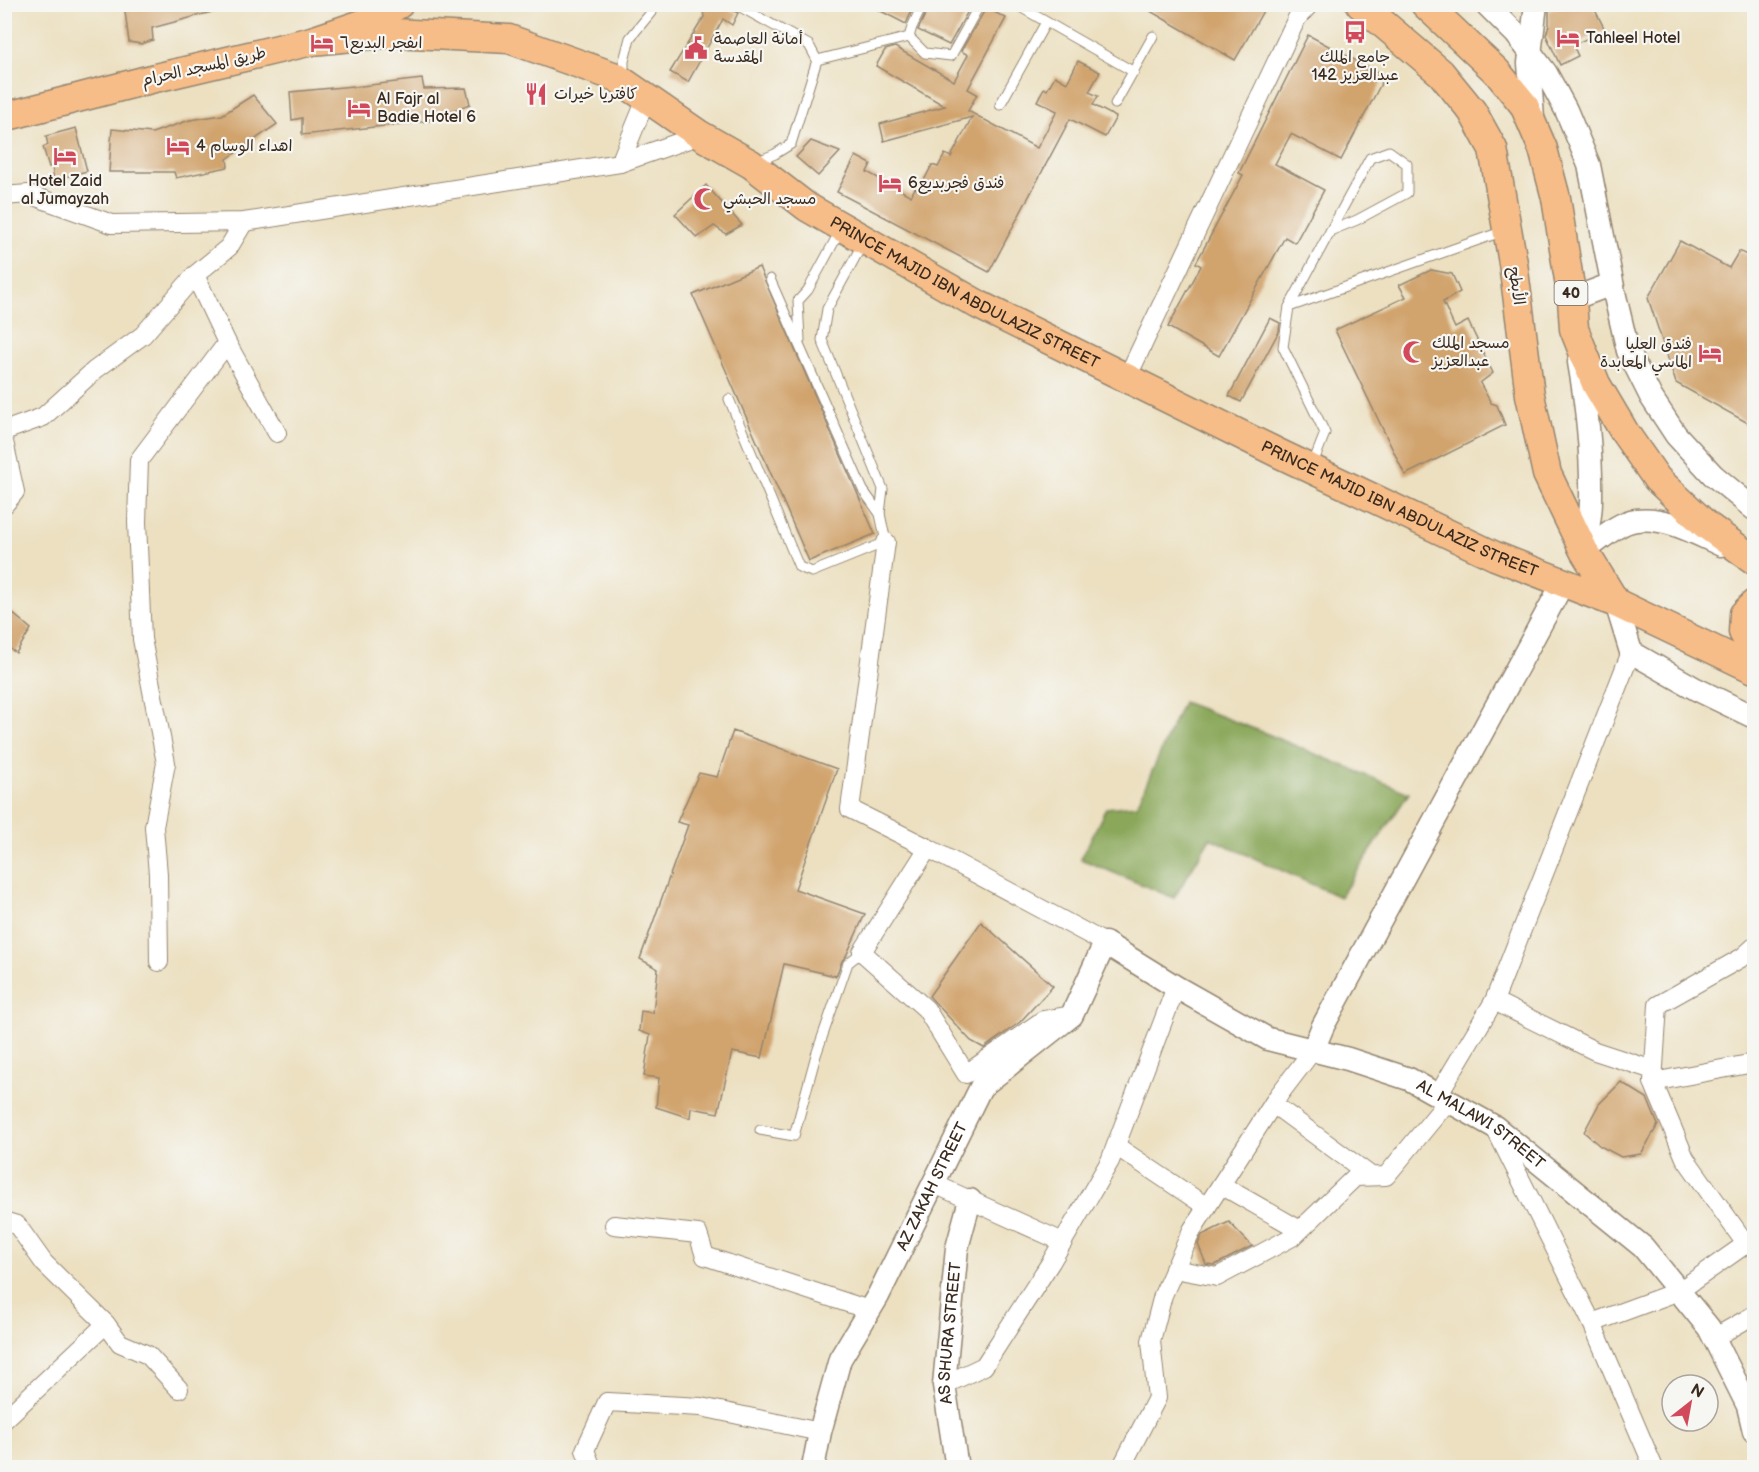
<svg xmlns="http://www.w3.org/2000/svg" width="1759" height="1472" viewBox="0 0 1759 1472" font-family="'Balsamiq Sans','Playpen Sans Arabic',sans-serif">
	<rect width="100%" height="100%" fill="#f6f6f2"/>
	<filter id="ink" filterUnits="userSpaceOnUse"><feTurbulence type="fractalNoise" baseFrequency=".0167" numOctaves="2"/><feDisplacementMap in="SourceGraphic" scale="12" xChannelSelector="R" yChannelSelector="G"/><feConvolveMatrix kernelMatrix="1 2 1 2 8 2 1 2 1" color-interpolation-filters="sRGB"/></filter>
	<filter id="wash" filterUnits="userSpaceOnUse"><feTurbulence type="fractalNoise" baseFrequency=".008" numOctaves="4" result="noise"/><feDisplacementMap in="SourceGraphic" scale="24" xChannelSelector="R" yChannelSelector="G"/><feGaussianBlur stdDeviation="1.35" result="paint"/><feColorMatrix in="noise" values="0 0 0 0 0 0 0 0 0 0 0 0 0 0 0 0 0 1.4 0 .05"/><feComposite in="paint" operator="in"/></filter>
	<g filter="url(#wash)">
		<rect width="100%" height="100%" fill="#ece0c1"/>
		<path fill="#8aa75a" stroke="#62683c" stroke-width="1.5" d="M1183,702l82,31 144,60 -69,104 -130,-59 -36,60 -93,-39 25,-51 31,-3z"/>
		<g id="blocks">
			<g fill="#d1a46e">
				<path d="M124,4h98l1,5 -71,19 1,12 -12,4 -12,-2z"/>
				<path d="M702,4h26l3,6 7,3 -6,12 -9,-6 -35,63 -18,-10 34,-55z"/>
				<path d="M867,4h48l-9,20z"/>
				<path d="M930,4h42l-23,41 -31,-15z"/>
				<path d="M1138,4h129l-32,56z"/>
				<path d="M1562,4h30l13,26 -32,15 5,11 -18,9 -14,-30 3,-10v-15z"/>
				<path d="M986,8l20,10 -38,71 9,5 -9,17 69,37 20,-37 -20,-10 7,-13 3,2 8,-14 12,7 11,-22 22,11 -11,20 9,4 -5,9 23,12 -11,20 -35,-18 -81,153 -152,-80 19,-36 15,8 -4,8 44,24 4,-8 4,2 13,-25 6,2 7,-13 6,3 21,-40 -88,24 -4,-17 65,-18 -69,-40 9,-16 10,-3 59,34 14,-26 -7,-4z"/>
				<path d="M1308,35l77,41 -44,84 -50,-26 -16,30 49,26 -29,53 -10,-6 -66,119 -51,-29 33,-61 -5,-3 47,-88 -4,-2z"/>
				<path d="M422,79l2,10 42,-1 4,16 -41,15v2l-127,14v-17l-10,2 -2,-28 63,-6v1z"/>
				<path d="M253,95l24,29 -50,35 1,8 -52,11 -2,-6h-65l3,-43 40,4 38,-13 32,-5z"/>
				<path d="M76,128l11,43 -33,9 -2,-14 -3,1 -6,-20 5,-2 -2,-9z"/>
				<path d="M811,141l29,11 -22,24 -22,-19z"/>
				<path d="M706,185l36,40 -16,9 -12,-8 -17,12 -22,-24z"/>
				<path d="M1680,241l49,27 10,-17 16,8v168l-79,-44 -28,-85z"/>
				<path d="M759,267l116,267 -66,27 -116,-266z"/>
				<path d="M1431,270l21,4 8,18 -17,10 12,26 13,-7 25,52 -13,10 11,20 6,2 8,20 -100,50 -70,-145 71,-33 -7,-12z"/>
				<path d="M1270,318l10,5 -1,8 -38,71 -12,-6z"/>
				<path d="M4,606l27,23 -15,24 -12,-9z"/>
				<path d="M733,731l104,38 -42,120 70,25 -19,42 -4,5 -6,15 -52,-12 -22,94 -30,-6 -14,61 -27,-5 -1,10 -34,-11 3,-29 -15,-2 6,-41 -11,-4 2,-20 12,2 5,-44 -18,-10 48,-134 -11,-3 22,-49 18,4z"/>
				<path d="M981,922l72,64 -33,36 -36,26 -13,-7 -42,-45z"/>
				<path d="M1621,1082l26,16 11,27 -17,29 -20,3 -21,-11 -16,-14 15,-28z"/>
				<path d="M1229,1222l23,24 -37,19 -9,-1 -8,-20 4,-9z"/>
			</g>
		</g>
	</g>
	<g filter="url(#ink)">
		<use href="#blocks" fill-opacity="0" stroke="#948570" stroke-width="1.5"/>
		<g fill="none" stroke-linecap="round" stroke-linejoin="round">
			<g stroke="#948570" stroke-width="11">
				<g id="service">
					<path d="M735,4l74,41 8,15 -26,84 -16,10 -19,8"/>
					<path d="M923,4l-11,23 -3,10 16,16 26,3 29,-52"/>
					<path d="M1015,4l119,68"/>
					<path d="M817,60l92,-23"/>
					<path d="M624,75v-14l6,-23 28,-34"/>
					<path d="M1115,104l38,-68"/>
					<path d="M1000,105l46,-83"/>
					<path d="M863,243l-36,66 -5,31 61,149 -3,25"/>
					<path d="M1289,307l215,-76"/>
					<path d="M800,340l-2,-39 10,-11 32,-59"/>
					<path d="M729,399l70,168 13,5 74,-30 -6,-28 -17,-24 -93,-211"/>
					<path d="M1312,466l13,-33 -42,-86 6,-40 81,-149 19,-7 18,13v29l-50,27 -27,11"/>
					<path d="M760,1130l34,6 22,-81 32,-92 14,-11"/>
				</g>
			</g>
			<g stroke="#948570" stroke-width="20">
				<g id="minor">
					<path d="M620,163l27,-66"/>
					<path d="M4,196l24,-2 84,30 132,-2 376,-59 80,-28"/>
					<path d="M227,343l50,90"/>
					<path d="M1127,378l170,-360 13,-14"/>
					<path d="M4,431l39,-14 52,-47 48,-35 52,-60 34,-28 15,-25"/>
					<path d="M4,442l11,50 -11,13"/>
					<path d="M886,542l-36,267 78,39"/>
					<path d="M159,962l-1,-88 -4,-47 12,-64 -24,-124 -5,-117 2,-62 88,-117 -32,-68"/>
					<path d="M1494,1001l101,50 58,19"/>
					<path d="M1072,1015l-29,5 -77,54 -40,-65 -64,-57 66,-104 177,95"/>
					<path d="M1653,1082l101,-19"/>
					<path d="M1438,1095l56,-94 137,-349"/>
					<path d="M1273,1104l98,72"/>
					<path d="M1495,1128l97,195 62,145"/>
					<path d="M1116,1146l91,61"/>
					<path d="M932,1183l131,59"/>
					<path d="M1221,1185l79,45"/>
					<path d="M4,1221l13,4 27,38 62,61 14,19 28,12 31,34"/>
					<path d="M614,1225l84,9 7,22 164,54"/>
					<path d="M1174,1269l43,8 77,-41 61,-59 31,-1 62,-75"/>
					<path d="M1592,1323l87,-32 67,-47 -61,-86 -32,-76 5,-77 85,-48 11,-10"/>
					<path d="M1714,1338l40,-23"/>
					<path d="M944,1385l40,-19 67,-104 59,-101 66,-174"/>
					<path d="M4,1420l102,-96"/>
					<path d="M592,1468l-7,-18 22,-48 94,5 119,25"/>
					<path d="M1121,1468l36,-70 -6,-57 12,-46 29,-65 86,-134 35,-46"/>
				</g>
			</g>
			<g stroke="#948570" stroke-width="25">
				<g id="tertiary">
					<path d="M1486,4l30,30 14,18 16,21 20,37 23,55 25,127 14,59 23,46 25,38 37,40 41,34"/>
					<path d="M1533,119l-4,-56 7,-59"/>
					<path d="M1572,299l40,-15"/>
					<path d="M1579,362c8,46 13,91 12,138 0,17 -4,34 -7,51"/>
					<path d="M1584,551c15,-10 34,-29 52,-31 29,-4 59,13 85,25"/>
					<path d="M1616,603l15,49 65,37 58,28"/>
					<path d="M1313,1050l10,-24 241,-445"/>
					<path id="s1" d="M813,1468l7,-36 20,-73 38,-63 103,-209 91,-72 33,-72 71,44 92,52 80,20 61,20 86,48 148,120 66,81 39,78 6,25"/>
					<path id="s2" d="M957,1468l-13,-83 13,-137 13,-48"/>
				</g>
			</g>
			<g stroke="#948570" stroke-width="31">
				<g id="primary">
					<path d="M1360,4l81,69 31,38 21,38 20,114 17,132 17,79 37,77 32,52"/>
					<path d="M1425,4l72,68 27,33 19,44 13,49 16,101 2,30 22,55 29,49 32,46 49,46 48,35"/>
					<path id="s3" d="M312,41l81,-8 116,6 107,38 84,58 51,29 56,43 172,98 301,149 215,102 121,47 138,66"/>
					<path d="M4,117l147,-38 161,-38 53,-18 34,-19"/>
					<path d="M1754,604l-10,10 -1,18 11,20"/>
				</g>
			</g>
			<use href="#service" stroke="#fff" stroke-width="9"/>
			<use href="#minor" stroke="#fff" stroke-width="18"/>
			<use href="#tertiary" stroke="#fff" stroke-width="22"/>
			<use href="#primary" stroke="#f7bd88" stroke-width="28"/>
		</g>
	</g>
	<defs>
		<g id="bus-bare" transform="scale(1.8)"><path d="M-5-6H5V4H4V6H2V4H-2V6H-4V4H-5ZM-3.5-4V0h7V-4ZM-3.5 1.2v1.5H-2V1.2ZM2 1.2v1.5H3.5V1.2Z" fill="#d1495b" stroke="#f6f6f2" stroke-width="2.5" paint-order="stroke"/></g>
		<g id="hotel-bare" transform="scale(1.8)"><path d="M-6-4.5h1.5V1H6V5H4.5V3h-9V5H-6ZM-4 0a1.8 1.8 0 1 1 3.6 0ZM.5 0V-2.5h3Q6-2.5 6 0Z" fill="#d1495b" stroke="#f6f6f2" stroke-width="2.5" paint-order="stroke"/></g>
		<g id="civic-bare" transform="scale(1.8)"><path d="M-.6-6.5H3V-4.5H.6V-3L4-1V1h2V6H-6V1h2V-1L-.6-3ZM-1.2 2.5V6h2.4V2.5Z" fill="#d1495b" stroke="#f6f6f2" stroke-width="2.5" paint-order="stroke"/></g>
		<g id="restaurant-bare" transform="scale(1.8)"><path d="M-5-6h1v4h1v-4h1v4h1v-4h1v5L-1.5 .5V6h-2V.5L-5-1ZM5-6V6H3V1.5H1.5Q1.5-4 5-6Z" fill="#d1495b" stroke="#f6f6f2" stroke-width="2.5" paint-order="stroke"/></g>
		<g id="mosque-bare" transform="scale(1.8)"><path d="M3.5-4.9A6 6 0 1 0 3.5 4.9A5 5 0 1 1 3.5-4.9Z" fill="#d1495b" stroke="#f6f6f2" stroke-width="2.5" paint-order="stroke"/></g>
	</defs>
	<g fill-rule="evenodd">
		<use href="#bus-bare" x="1355" y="32"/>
		<use href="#hotel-bare" x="1568" y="38"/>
		<use href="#hotel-bare" x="322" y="43"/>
		<use href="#civic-bare" x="696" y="48"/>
		<use href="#restaurant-bare" x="536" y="94"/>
		<use href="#hotel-bare" x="359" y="108"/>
		<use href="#hotel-bare" x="178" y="146"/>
		<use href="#hotel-bare" x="65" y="156"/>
		<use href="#hotel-bare" x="890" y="183"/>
		<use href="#mosque-bare" x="705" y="199"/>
		<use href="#mosque-bare" x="1414" y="352"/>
		<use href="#hotel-bare" x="1710" y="353"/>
	</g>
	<g text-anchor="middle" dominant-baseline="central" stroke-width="4.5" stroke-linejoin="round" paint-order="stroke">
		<rect fill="#f6f6f2" stroke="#73675e" stroke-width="1.5" x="1554.5" y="281" width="33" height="24" rx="4.5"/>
		<g font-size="15" font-weight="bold" fill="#3b2a1e">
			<text x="1571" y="293">40</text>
		</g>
		<g font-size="16" fill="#3b2a1e" stroke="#f6f6f2" text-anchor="start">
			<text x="1586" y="38">Tahleel Hotel</text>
			<text x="714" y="39">أمانة العاصمة<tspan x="714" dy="18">المقدسة</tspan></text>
			<text x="340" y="43">اىفجر البديع٦</text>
			<text x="1355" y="57" text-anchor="middle">جامع الملك<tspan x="1355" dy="18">عبدالعزيز 142</tspan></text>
			<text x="554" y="94">كافتريا خيرات</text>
			<text x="377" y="99">Al Fajr al<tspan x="377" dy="18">Badie Hotel 6</tspan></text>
			<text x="196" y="146">اهداء الوسام 4</text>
			<text x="65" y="181" text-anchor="middle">Hotel Zaid<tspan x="65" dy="18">al Jumayzah</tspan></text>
			<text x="908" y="183">فندق فجربديع6</text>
			<text x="723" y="199">مسجد الحبشي</text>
			<text x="1432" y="343">مسجد الملك<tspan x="1432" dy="18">عبدالعزيز</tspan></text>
			<text x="1692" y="344" text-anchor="end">فندق العليا<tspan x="1692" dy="18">الماسي المعابدة</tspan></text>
		</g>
		<g font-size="16" fill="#3b2a1e" stroke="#f6f6f2">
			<text transform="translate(204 67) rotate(-13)">طريق المسجد الحرام</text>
			<text transform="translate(1516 286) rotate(82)">الأبطح</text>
			<text stroke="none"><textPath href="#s3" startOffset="722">PRINCE MAJID IBN ABDULAZIZ STREET</textPath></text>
			<text stroke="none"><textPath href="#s3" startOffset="1208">PRINCE MAJID IBN ABDULAZIZ STREET</textPath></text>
			<text stroke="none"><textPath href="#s1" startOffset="1035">AL MALAWI STREET</textPath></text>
			<text stroke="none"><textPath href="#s1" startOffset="308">AZ ZAKAH STREET</textPath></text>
			<text stroke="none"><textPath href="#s2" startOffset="136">AS SHURA STREET</textPath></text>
		</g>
	</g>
	<rect width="1759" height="1472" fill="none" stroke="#f6f6f2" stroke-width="24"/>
	<g transform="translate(1690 1403) rotate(31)"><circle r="28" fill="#f6f6f2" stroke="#aba49d" stroke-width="1.5"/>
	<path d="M0-4.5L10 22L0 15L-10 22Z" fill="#d1495b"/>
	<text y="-9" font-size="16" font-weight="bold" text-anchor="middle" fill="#3b2a1e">N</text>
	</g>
</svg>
